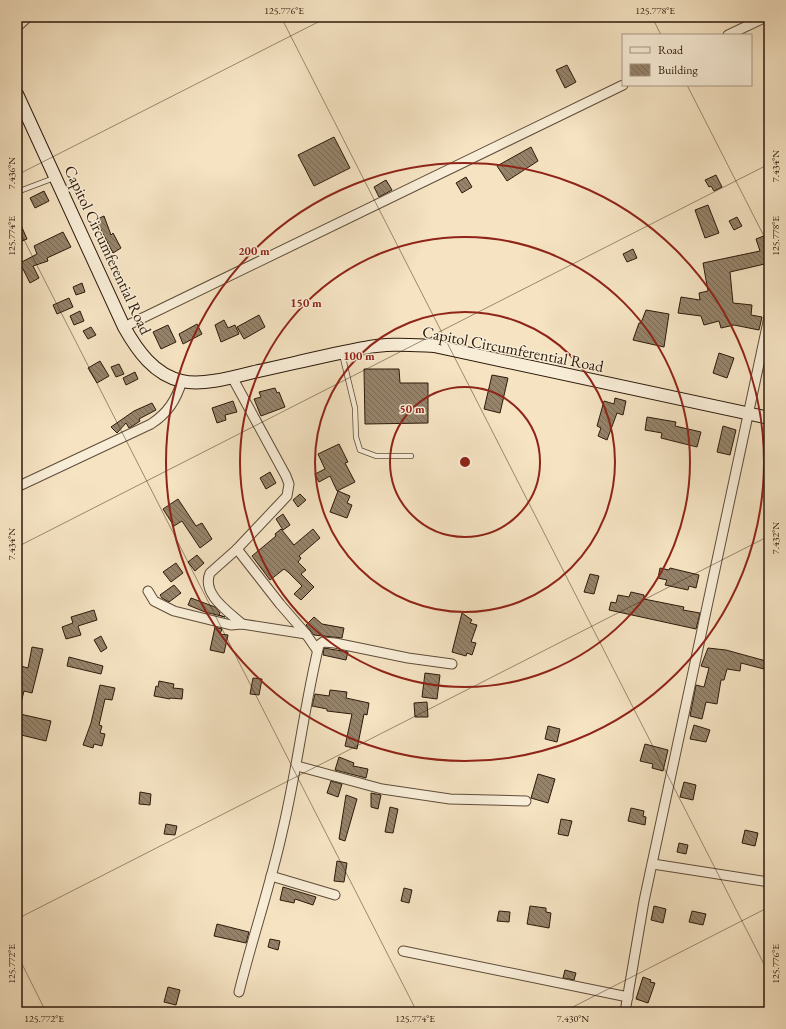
<svg xmlns="http://www.w3.org/2000/svg" width="786" height="1029" viewBox="0 0 786 1029" font-family="'EB Garamond',serif">
	<defs>
		<pattern id="building-back-hatch" width="6" height="6" patternUnits="userSpaceOnUse"><rect width="6" height="6" fill="#95836a"/><path d="M-1 5l2 2M0 0l6 6M5-1l2 2" fill="none" stroke="#7a6a55"/></pattern>
	</defs>
	<rect width="100%" height="100%" fill="#f5e3c2"/>
	<filter id="stains"><feTurbulence type="fractalNoise" baseFrequency=".005" numOctaves="4"/><feColorMatrix values="0 0 0 0 .2 0 0 0 0 .09 0 0 0 0 .02 0 0 0 .5 -.17"/></filter>
	<radialGradient id="worn" r=".72"><stop offset=".6" stop-color="#630" stop-opacity="0"/><stop offset="1" stop-color="#630" stop-opacity=".3"/></radialGradient>
	<g fill="url(#building-back-hatch)" stroke="#2d1a0b">
		<path d="M567,65l9,17 -11,6 -9,-18z"/>
		<path d="M334,137l16,31 -36,18 -16,-31z"/>
		<path d="M531,147l7,14 -31,20 -10,-15z"/>
		<path d="M716,175l6,12 -8,4 -3,-5 -2,1 -4,-7z"/>
		<path d="M466,177l6,10 -10,6 -6,-10z"/>
		<path d="M386,180l6,10 -13,7 -5,-10z"/>
		<path d="M44,191l5,10 -14,7 -5,-10z"/>
		<path d="M708,205l11,28 -14,5 -10,-28z"/>
		<path d="M17,216l10,23 -10,4z"/>
		<path d="M104,216l7,19 2,-2 8,15 -8,5 -13,-25h-2l-3,-8z"/>
		<path d="M737,217l5,9 -8,4 -5,-9z"/>
		<path d="M63,232l8,15 -24,11 1,3 -15,5 6,12 -9,5 -10,-20 17,-9 -3,-8z"/>
		<path d="M769,234v29l-39,9 3,31 19,2 -1,10 11,2 -3,13 -25,-5 -13,3 -2,-7 -15,4 -3,-9 -23,-3 3,-16 19,3 -1,-7 9,-2 -5,-28 57,-12 -4,-12z"/>
		<path d="M633,249l4,9 -10,4 -4,-8z"/>
		<path d="M82,283l3,9 -9,3 -3,-8z"/>
		<path d="M69,298l4,9 -16,7 -4,-9z"/>
		<path d="M646,310l23,4 -5,33 -31,-7 6,-17h2z"/>
		<path d="M80,311l4,10 -10,4 -4,-9z"/>
		<path d="M259,315l6,12 -21,12 -7,-12z"/>
		<path d="M224,320l4,8 7,-3 4,9 -18,8 -6,-17z"/>
		<path d="M197,324l5,10 -19,10 -4,-10z"/>
		<path d="M168,325l8,17 -15,7 -8,-17z"/>
		<path d="M91,327l5,8 -8,4 -5,-8z"/>
		<path d="M719,353l15,5 -7,20 -14,-5z"/>
		<path d="M100,361l9,15 -12,7 -9,-15z"/>
		<path d="M119,364l5,10 -8,3 -5,-10z"/>
		<path d="M364,369h35l1,14h28v40l-63,1z"/>
		<path d="M135,372l3,7 -12,6 -3,-7z"/>
		<path d="M492,375l16,3 -8,35 -16,-4z"/>
		<path d="M275,388l2,5 2,-1 6,15 -24,9 -7,-17 7,-2 -2,-5z"/>
		<path d="M615,398l11,3 -3,14 -6,-2 -10,27 -9,-4 3,-8 -4,-2 7,-25 10,3z"/>
		<path d="M233,401l4,11 -12,3 1,5 -9,3 -5,-15z"/>
		<path d="M152,403l4,7 -17,9 1,2 -9,6 -2,1 -3,-5 -9,10 -6,-6 23,-16z"/>
		<path d="M647,417l29,5 -1,4 26,6 -4,15 -36,-9 1,-5 -17,-3z"/>
		<path d="M723,426l13,4 -6,25 -13,-3z"/>
		<path d="M339,444l9,18 -3,1 10,19 -18,9 -7,-15 -11,6 -4,-8 10,-5 -7,-15z"/>
		<path d="M270,472l6,11 -10,6 -6,-11z"/>
		<path d="M338,491l12,5 -3,7 5,2 -5,13 -17,-6z"/>
		<path d="M300,494l6,6 -8,7 -5,-7z"/>
		<path d="M178,499l18,27 6,-3 10,16 -12,9 -18,-27 -8,5 -11,-17z"/>
		<path d="M283,514l7,11 -7,5 -7,-11z"/>
		<path d="M281,529l13,16 19,-16 7,9 -21,18 2,2 -3,4 8,8 -5,4 13,13 -13,13 -7,-6 8,-8 -14,-14 -4,-3 -14,11 -18,-24 24,-20 -1,-2z"/>
		<path d="M197,555l7,8 -9,8 -7,-9z"/>
		<path d="M176,563l7,10 -12,9 -8,-10z"/>
		<path d="M660,568l9,2 1,-2 29,7 -3,13 -7,-2 -1,4 -23,-5 2,-5 -9,-2z"/>
		<path d="M590,574l9,2 -5,18 -10,-2z"/>
		<path d="M174,585l7,8 -12,9 -7,-4 -2,-3z"/>
		<path d="M631,592l13,3v4l40,8 -1,3 17,3 -4,16 -87,-19 2,-8 5,1 2,-8 11,2z"/>
		<path d="M191,598l24,9 5,6 -1,2 6,2 -20,-5 -17,-7z"/>
		<path d="M94,610l3,10 -19,6 3,9 -15,4 -4,-12 11,-4 -2,-6z"/>
		<path d="M462,613l10,7 -2,3 7,2 -6,17 5,1 -4,12 -5,-2 -1,3 -14,-4z"/>
		<path d="M314,617l8,7 22,4 -2,10 -28,-3 -8,-10z"/>
		<path d="M215,627l7,2 -2,5 8,1 -4,18 -14,-3z"/>
		<path d="M101,636l6,12 -6,4 -7,-12z"/>
		<path d="M32,647l11,2 -11,44 -8,-2 -4,16h-3v-42l11,3z"/>
		<path d="M324,648l24,4 -2,8 -23,-5z"/>
		<path d="M708,648l18,2 40,11 -2,8 -23,-6 -1,8 -13,-2 -3,11h-3l-4,24 -11,-2 -4,17 -12,-3 6,-31 8,2 5,-19 -8,-2z"/>
		<path d="M69,657l34,9 -2,8 -34,-8z"/>
		<path d="M425,673l15,2 -3,24 -15,-2z"/>
		<path d="M253,678l9,1 -3,16 -9,-1z"/>
		<path d="M159,681l15,3 -1,4 10,1 -1,10 -12,-1v1l-16,-3 2,-10 2,1z"/>
		<path d="M100,685l15,3 -3,12 -7,-1 -6,26 3,1 -2,7 5,1 -3,12 -8,-2 -1,4 -10,-3 8,-22z"/>
		<path d="M330,690l17,2 -1,6 23,5 -2,12 -3,-1 -7,35 -12,-3 7,-32 -25,-3v-2l-15,-3 3,-12 14,2z"/>
		<path d="M427,702l1,15h-13l-1,-14z"/>
		<path d="M20,714l31,7 -5,20 -29,-7z"/>
		<path d="M694,725l16,5 -4,12 -16,-3z"/>
		<path d="M548,726l12,3 -3,13 -12,-3z"/>
		<path d="M645,744l23,6 -5,21 -11,-3 1,-4 -13,-3z"/>
		<path d="M339,757l15,6 -1,3 15,3 -2,9 -31,-8z"/>
		<path d="M538,774l17,5 -7,24 -17,-5z"/>
		<path d="M331,781l11,3 -4,13 -11,-4z"/>
		<path d="M684,782l12,3 -3,15 -13,-3z"/>
		<path d="M140,792l11,2 -1,11 -11,-1z"/>
		<path d="M371,793l10,2 -3,14 -7,-2z"/>
		<path d="M346,795l11,4 -12,42 -6,-2z"/>
		<path d="M390,807l8,2 -5,24 -8,-1z"/>
		<path d="M631,808l13,3 -1,5 3,1 -1,8 -17,-4z"/>
		<path d="M561,819l11,2 -4,15 -10,-2z"/>
		<path d="M166,824l11,2 -2,9 -11,-1z"/>
		<path d="M745,830l13,3 -3,13 -13,-3z"/>
		<path d="M679,843l9,2 -2,9 -9,-2z"/>
		<path d="M337,861l10,2 -3,19 -10,-1z"/>
		<path d="M283,887l33,10 -3,8 -18,-6 -1,4 -14,-3z"/>
		<path d="M404,888l8,2 -3,13 -8,-2z"/>
		<path d="M530,906l16,2v4l5,1 -2,15 -22,-4z"/>
		<path d="M654,906l12,3 -3,14 -12,-3z"/>
		<path d="M499,911l11,1 -1,10 -12,-1z"/>
		<path d="M692,911l14,3 -3,11 -14,-3z"/>
		<path d="M217,924l32,8 -3,11 -32,-7z"/>
		<path d="M270,939l10,2 -2,9 -10,-3z"/>
		<path d="M565,970l11,3 -2,7 -11,-2z"/>
		<path d="M643,977l8,3 -1,2 5,1 -7,20 -12,-4z"/>
		<path d="M168,987l12,3 -4,15 -12,-3z"/>
	</g>
	<g fill="none" stroke-linecap="round" stroke-linejoin="round">
		<g stroke="#5f4c39" stroke-width="6">
			<g id="service">
				<path d="M17,192l37,-14"/>
				<path d="M342,354l13,54 1,29 4,13 16,6h35"/>
			</g>
		</g>
		<g stroke="#5f4c39" stroke-width="11">
			<g id="minor">
				<path d="M17,27l11,-10"/>
				<path d="M728,35l38,-18"/>
				<path d="M124,327l499,-242"/>
				<path d="M232,377l54,99 3,8 -2,12 -50,53 -27,24c-9,21 19,39 32,51"/>
				<path d="M17,487l134,-63c17,-11 25,-24 31,-43"/>
				<path d="M237,549l43,55 26,30 11,16"/>
				<path d="M148,591l6,10 20,10 57,14 11,-1 64,10"/>
				<path d="M297,766l85,23 68,10 76,2"/>
				<path d="M653,864l116,18"/>
				<path d="M271,876l64,19"/>
				<path d="M403,951l225,46"/>
				<path d="M239,992c13,-53 31,-105 43,-159 15,-62 22,-126 37,-188l4,-3 12,1 73,15 44,6"/>
				<path d="M625,1012l19,-111 125,-584"/>
			</g>
		</g>
		<g stroke="#2d1a0b" stroke-width="14">
			<path id="secondary" d="M17,94l107,233c13,23 30,48 58,54 20,5 52,-4 72,-9 37,-8 73,-17 110,-24 23,-5 47,-3 70,-2l335,72"/>
		</g>
		<use href="#service" stroke="#f8edd7" stroke-width="4.5"/>
		<use href="#minor" stroke="#f8edd7" stroke-width="9"/>
		<use href="#secondary" stroke="#f8edd7" stroke-width="12"/>
	</g>
	<path fill="none" stroke="#2d1a0b" stroke-width="1" stroke-opacity="0.45" d="M281,17l488,957M652,17l9,18M687,85l82,161M17,175l311,-158M17,226l400,786M17,547l752,-383M17,919l752,-383M17,954l29,58M563,1012l206,-105"/>
	<g fill="none" stroke="#8f2418" stroke-width="2">
		<circle cx="465" cy="462" r="75"/>
		<circle cx="465" cy="462" r="150"/>
		<circle cx="465" cy="462" r="225"/>
		<circle cx="465" cy="462" r="299"/>
	</g>
	<g text-anchor="middle" dominant-baseline="central" stroke-width="3" stroke-linejoin="round" paint-order="stroke">
		<g font-size="16" fill="#2d1a0b" stroke="#f8edd7">
			<text transform="translate(108 250) rotate(65)">Capitol Circumferential Road</text>
			<text transform="translate(513 349) rotate(11)">Capitol Circumferential Road</text>
		</g>
	</g>
	<circle cx="465" cy="462" r="6" fill="#8f2418" stroke="#f8edd7" stroke-width="2"/>
	<g font-size="12" text-anchor="middle" font-weight="bold" fill="#8f2418" stroke="#f8edd7" stroke-width="3" stroke-linejoin="round" paint-order="stroke">
		<text x="254" y="255">200 m</text>
		<text x="306" y="307">150 m</text>
		<text x="359" y="360">100 m</text>
		<text x="412" y="413">50 m</text>
	</g>
	<rect width="786" height="1029" fill="none" stroke="#f5e3c2" stroke-width="44"/>
	<rect x="622" y="34" width="130" height="52" fill="#f8edd7" stroke="#a79985"/>
	<rect x="630" y="47" width="20" height="6" fill="#f8edd7" stroke="#a79985"/>
	<text x="658" y="54" font-size="12" fill="#2d1a0b">Road</text>
	<rect x="630" y="64" width="20" height="12" fill="url(#building-back-hatch)" stroke="#a79985"/>
	<text x="658" y="74" font-size="12" fill="#2d1a0b">Building</text>
	<rect x="22" y="22" width="742" height="985" fill="none" stroke="#2d1a0b" stroke-width="1.5"/>
	<g font-size="10" text-anchor="middle" fill="#2d1a0b">
		<text x="284" y="14">125.776°E</text>
		<text x="655" y="14">125.778°E</text>
		<text transform="translate(775 166) rotate(-90)" y="4">7.434°N</text>
		<text transform="translate(11 173) rotate(-90)" y="4">7.436°N</text>
		<text transform="translate(11 236) rotate(-90)" y="4">125.774°E</text>
		<text transform="translate(775 236) rotate(-90)" y="4">125.778°E</text>
		<text transform="translate(775 538) rotate(-90)" y="4">7.432°N</text>
		<text transform="translate(11 544) rotate(-90)" y="4">7.434°N</text>
		<text transform="translate(11 964) rotate(-90)" y="4">125.772°E</text>
		<text transform="translate(775 964) rotate(-90)" y="4">125.776°E</text>
		<text x="44" y="1022">125.772°E</text>
		<text x="415" y="1022">125.774°E</text>
		<text x="573" y="1022">7.430°N</text>
	</g>
	<rect width="100%" height="100%" filter="url(#stains)"/>
	<rect width="100%" height="100%" fill="url(#worn)"/>
</svg>
